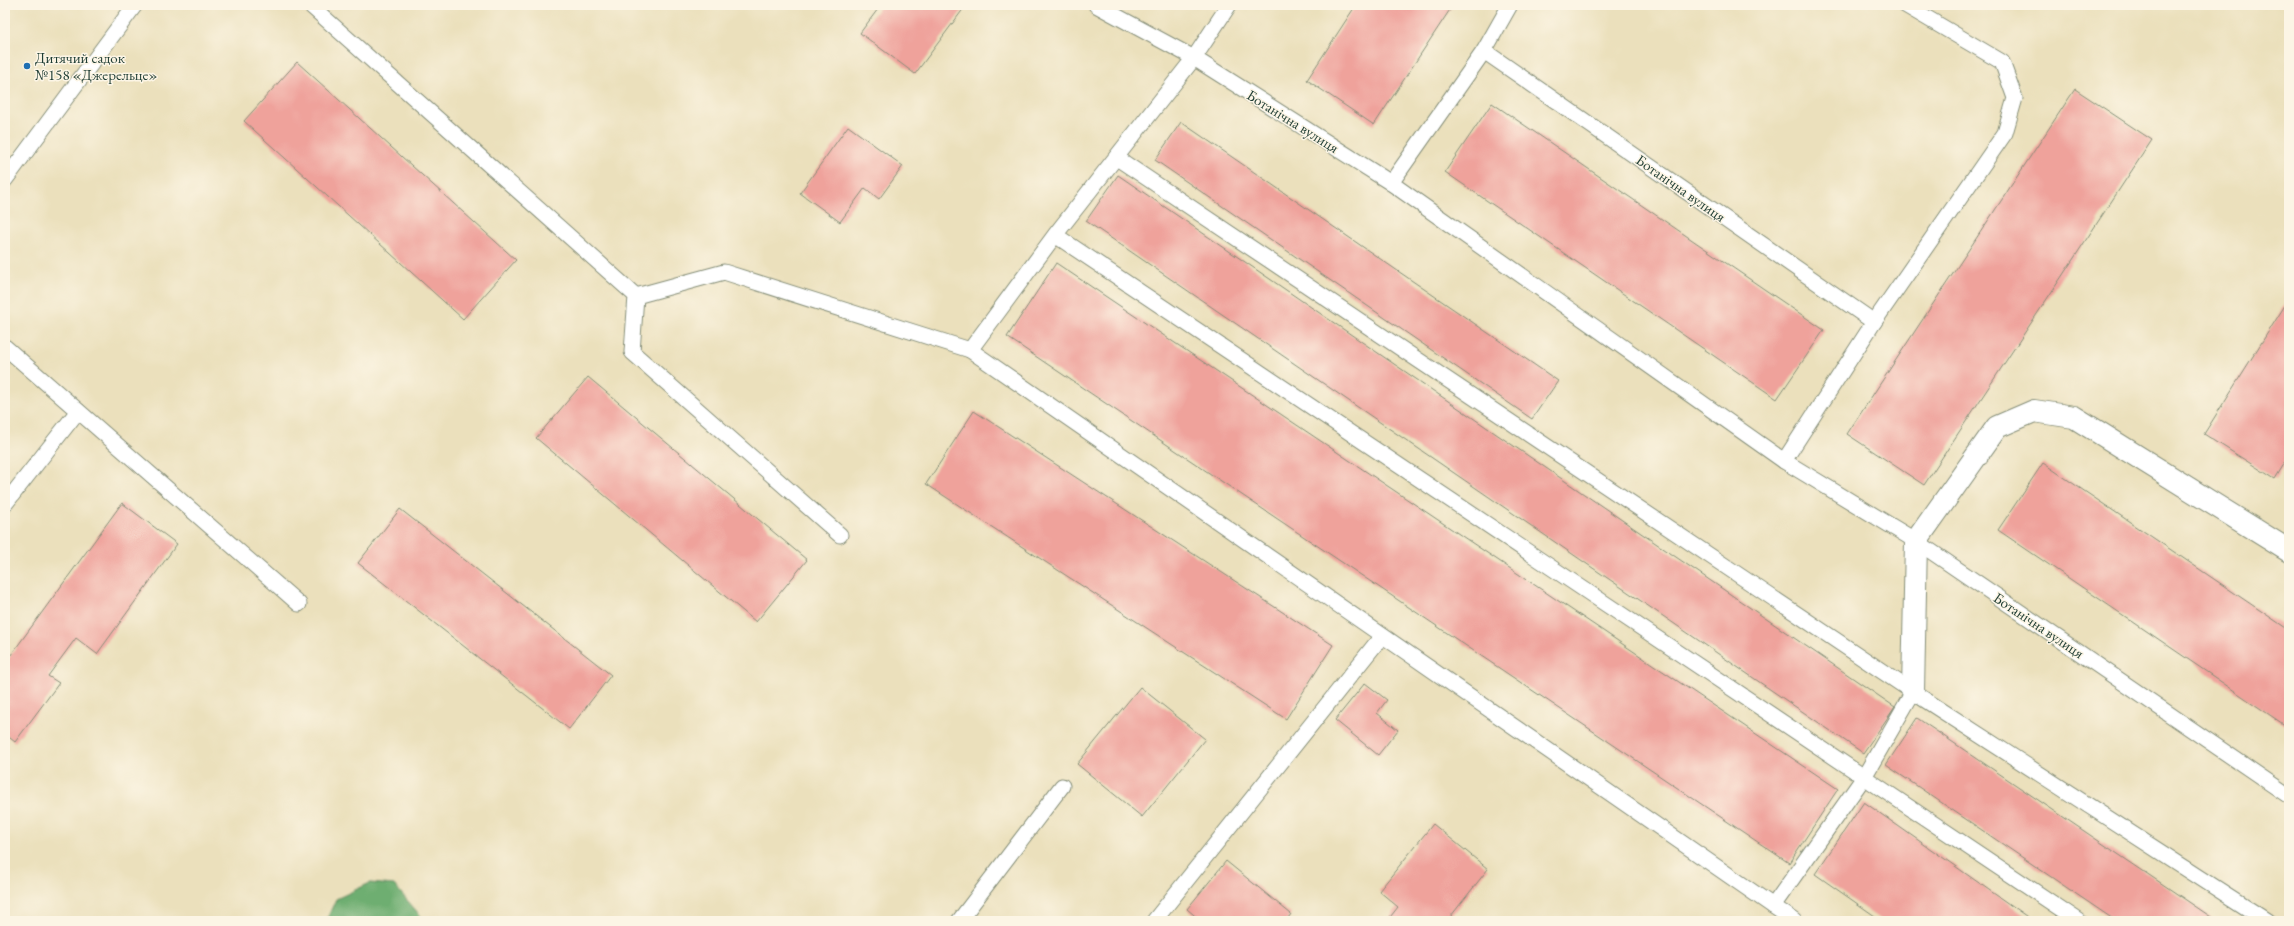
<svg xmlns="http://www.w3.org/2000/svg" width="2294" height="926" viewBox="0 0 2294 926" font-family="'EB Garamond',serif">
	<rect width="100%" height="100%" fill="#fcf5e5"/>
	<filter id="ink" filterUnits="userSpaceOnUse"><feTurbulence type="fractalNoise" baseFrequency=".025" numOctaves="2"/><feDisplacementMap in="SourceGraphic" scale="8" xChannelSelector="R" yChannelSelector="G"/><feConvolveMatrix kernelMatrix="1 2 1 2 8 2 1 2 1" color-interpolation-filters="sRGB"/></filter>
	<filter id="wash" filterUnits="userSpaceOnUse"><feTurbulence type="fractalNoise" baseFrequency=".012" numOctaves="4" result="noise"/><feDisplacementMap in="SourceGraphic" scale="16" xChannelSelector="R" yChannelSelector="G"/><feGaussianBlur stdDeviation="0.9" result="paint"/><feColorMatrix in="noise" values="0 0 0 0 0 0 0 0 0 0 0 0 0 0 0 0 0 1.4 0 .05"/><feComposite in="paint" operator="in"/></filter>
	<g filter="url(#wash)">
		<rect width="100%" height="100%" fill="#ebe0bc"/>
		<path fill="#6eae71" stroke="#467652" d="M370,883l24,2 31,36h-99l10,-22z"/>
		<g id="blocks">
			<g fill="#efa29b">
				<path d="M881,5h79l4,3 -49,66 -55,-41z"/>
				<path d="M1356,5h97l-79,120 -67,-45z"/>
				<path d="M297,62l219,198 -53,59 -219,-198z"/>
				<path d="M2075,89l77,51 -228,345 -77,-51z"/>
				<path d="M1492,103l332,227 -47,69 -332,-227z"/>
				<path d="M1181,122l377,259 -26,38 -377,-259z"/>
				<path d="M848,126l55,40 -24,33 -14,-11 -25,34 -40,-29z"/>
				<path d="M1118,175l777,532 -32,46 -777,-532z"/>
				<path d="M1056,263l782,526 -49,74 -782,-526z"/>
				<path d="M2289,299v157l-14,23 -71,-45z"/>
				<path d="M588,377l219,183 -51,62 -220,-184z"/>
				<path d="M974,411l359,234 -47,74 -360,-235z"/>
				<path d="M2043,463l246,167v98l-291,-198z"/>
				<path d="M122,503l55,41 -80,110 -21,-16 -28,38 11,7 -44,59 -10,-8v-71z"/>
				<path d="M400,509l211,166 -42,54 -211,-166z"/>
				<path d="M1365,683l22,17 -10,13 21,17 -20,25 -43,-35z"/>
				<path d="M1140,687l65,52 -63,78 -65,-53z"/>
				<path d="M1917,718l300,203h-101l-230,-156z"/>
				<path d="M1864,802l169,119h-151l-67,-47z"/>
				<path d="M1433,824l55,45 -41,52h-60l11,-14 -19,-16z"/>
				<path d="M1226,861l65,53 -5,7h-85l-14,-12z"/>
			</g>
		</g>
	</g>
	<g filter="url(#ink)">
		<use href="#blocks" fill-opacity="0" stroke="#858e78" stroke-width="1"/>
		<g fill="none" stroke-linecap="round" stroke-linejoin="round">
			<g stroke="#858e78" stroke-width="17">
				<g id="service">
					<path d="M310,5l326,291 -4,56 208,183"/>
					<path d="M1096,5l98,53 35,-53"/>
					<path d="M1484,51l26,-46"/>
					<path d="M1117,158l796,534 -49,85 215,144"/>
					<path d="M5,180l130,-175"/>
					<path d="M1391,183l93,-132 390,271 -90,139 132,80 373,255"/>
					<path d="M1055,235l809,542 -91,129 -803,-556 85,-115 139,-177 197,125 393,278"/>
					<path d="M636,296l88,-24 246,78"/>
					<path d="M1874,322l131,-189 10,-35 -13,-36 -97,-57"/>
					<path d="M5,347l294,257"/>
					<path d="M5,504l73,-93"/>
					<path d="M1913,692l354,229"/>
					<path d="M1773,906l22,15"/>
					<path d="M959,921l103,-135"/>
					<path d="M1154,921l228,-285"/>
				</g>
			</g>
			<g stroke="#858e78" stroke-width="24">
				<path id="minor" d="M1913,692l3,-151 81,-114 37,-16 40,6 215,134"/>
			</g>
			<use href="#service" stroke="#fff" stroke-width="15"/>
			<use href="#minor" stroke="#fff" stroke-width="22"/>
		</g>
	</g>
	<circle fill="#1f6fb2" stroke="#fcf5e5" stroke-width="1.5" cx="27" cy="66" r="4"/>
	<g text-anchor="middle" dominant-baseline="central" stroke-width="3" stroke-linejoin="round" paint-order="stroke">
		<g font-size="15" fill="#1f3d34" stroke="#fcf5e5" text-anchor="start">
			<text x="35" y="57">Дитячий садок<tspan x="35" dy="17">№158 «Джерельце»</tspan></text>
		</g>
		<g font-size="15" fill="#1f3d34" stroke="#fcf5e5">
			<text transform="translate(1293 121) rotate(32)">Ботанічна вулиця</text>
			<text transform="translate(1681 188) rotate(35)">Ботанічна вулиця</text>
			<text transform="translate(2039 625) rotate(34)">Ботанічна вулиця</text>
		</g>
	</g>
	<rect width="2294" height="926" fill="none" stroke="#fcf5e5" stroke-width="20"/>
</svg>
